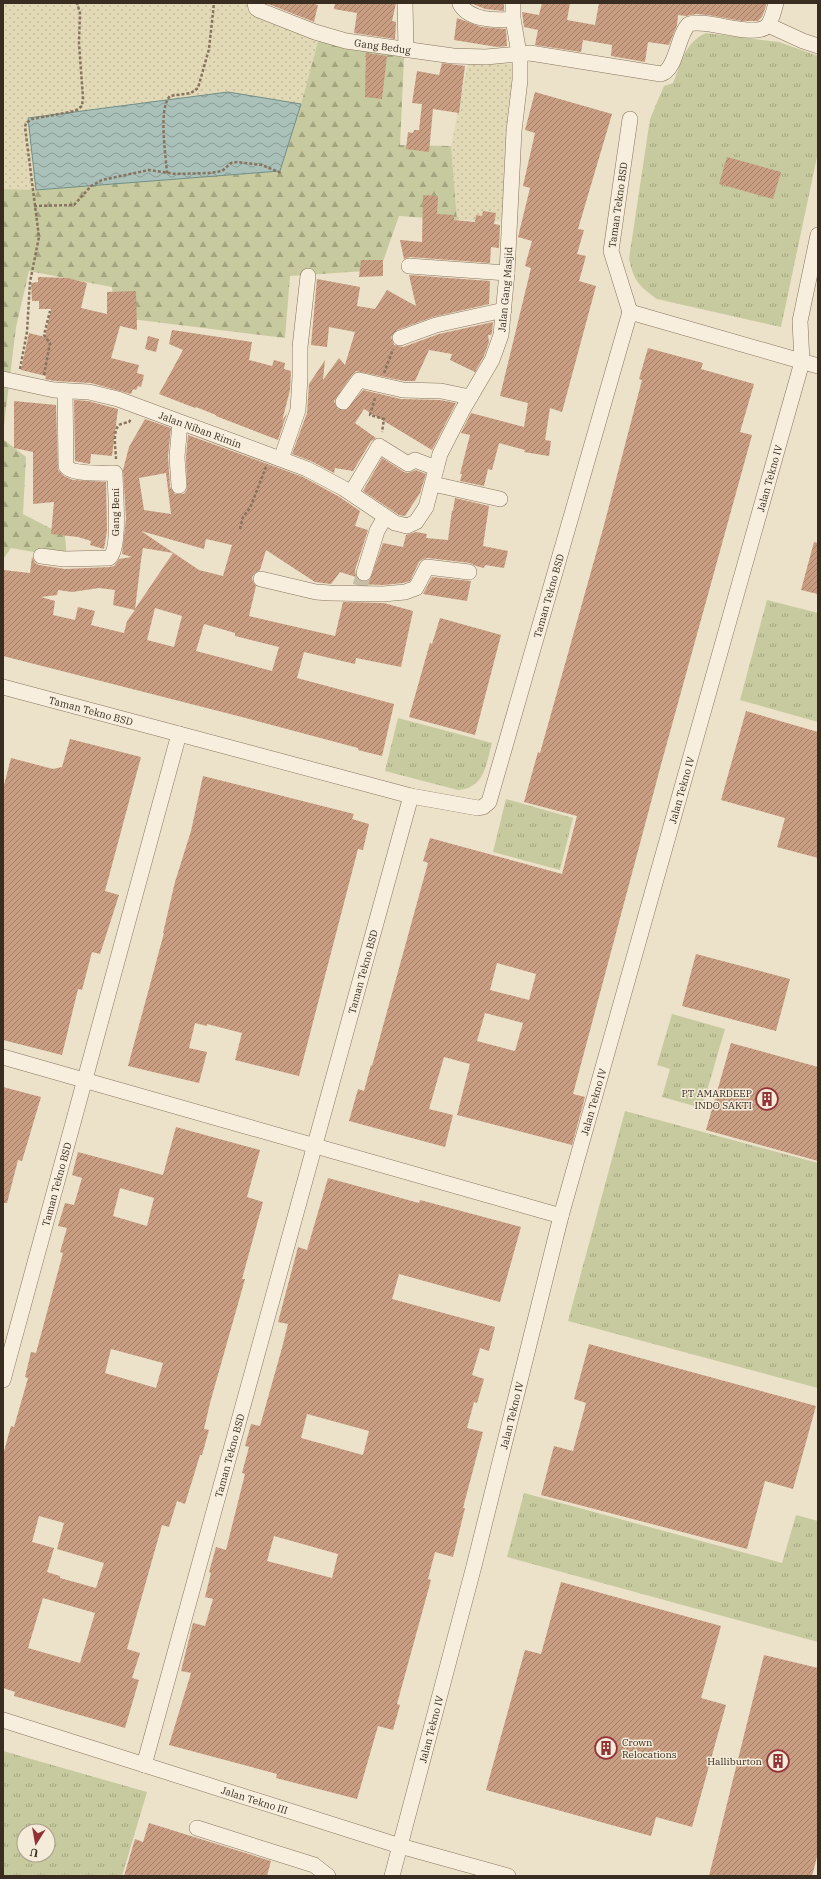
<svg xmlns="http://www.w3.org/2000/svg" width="821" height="1879" viewBox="0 0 821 1879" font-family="'IBM Plex Serif',serif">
	<defs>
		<pattern id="farmland-dots" width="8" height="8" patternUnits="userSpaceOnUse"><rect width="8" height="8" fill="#e2d9b7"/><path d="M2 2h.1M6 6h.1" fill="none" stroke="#c3ba9d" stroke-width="1.8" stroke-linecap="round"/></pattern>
		<pattern id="grass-tufts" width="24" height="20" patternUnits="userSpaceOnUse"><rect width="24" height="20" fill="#c7ca9e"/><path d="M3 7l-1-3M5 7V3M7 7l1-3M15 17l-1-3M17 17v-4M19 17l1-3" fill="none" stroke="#a3a480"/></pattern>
		<pattern id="forest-firs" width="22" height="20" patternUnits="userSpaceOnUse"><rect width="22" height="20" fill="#c7ca9e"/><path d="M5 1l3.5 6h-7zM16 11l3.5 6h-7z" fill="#a3a480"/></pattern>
		<pattern id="water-waves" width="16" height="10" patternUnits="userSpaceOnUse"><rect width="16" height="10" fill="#aac1b9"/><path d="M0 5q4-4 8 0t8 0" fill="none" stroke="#8b9d96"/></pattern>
		<pattern id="building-hatch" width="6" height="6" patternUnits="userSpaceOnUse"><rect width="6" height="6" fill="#c89d82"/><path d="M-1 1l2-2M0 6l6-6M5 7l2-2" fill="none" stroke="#a3806a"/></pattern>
	</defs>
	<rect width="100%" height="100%" fill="#ece1c9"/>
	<g fill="url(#farmland-dots)">
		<path d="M3,3h248l-2,9 70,26 -18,66 -73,-12 -200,26 8,72 -33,-1z"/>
		<path d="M468,63l53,1 -7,158 -57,-2 -6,-74z"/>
	</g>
	<g fill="url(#grass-tufts)" fill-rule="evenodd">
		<path d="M706,33l73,9 39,14v96l-37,175 -124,-28c-18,-13 -23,-18 -28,-40l21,-140 14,-33 9,-3c9,-21 12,-41 33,-50z"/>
		<path d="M767,600l51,13v109l-78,-22z"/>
		<path d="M398,718l94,25c-6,21 -7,45 -34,47l-73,-19z"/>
		<path d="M506,799l67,19 -13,52 -67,-18z"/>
		<path d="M672,1014l53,15 -23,79 -40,-11 8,-28 -13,-4z"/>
		<path d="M625,1111l193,52v225l-250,-67z"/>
		<path d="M524,1493l258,70 14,-48 22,6v121l-311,-85z"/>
		<path d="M3,1751l144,41 -25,84h-119zM24,1831h24v24h-24z"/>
	</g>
	<g fill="url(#forest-firs)">
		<path d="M319,38l85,20 -4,87 51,1 6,74 -58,-4 -19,54 -90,6 -5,62 -170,-21 -3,-30 -83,-16 -13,56 -13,106v-244l33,1 244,-19 21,-67z"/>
		<path d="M3,439l23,18 -3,57 42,22 2,22 -56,-10 -8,11z"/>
	</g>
	<path fill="url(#water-waves)" stroke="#718f87" d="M228,92l73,12 -21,67 -244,19 -8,-72z"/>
	<g fill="url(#building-hatch)" fill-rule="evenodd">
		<path d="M266,3h45l7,2 -4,17z"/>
		<path d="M335,3h61l-4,18 4,1 -1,17 -41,-6 3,-20 -23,-4z"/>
		<path d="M471,3h33v8l-19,-2z"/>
		<path d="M542,3h28l-3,17 28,5 4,-22h168l-5,14 -4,4h-16l-34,-6 -12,-1 -10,2 -8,-1 -1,10 -8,20 -21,-3 -3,20 -34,-6 1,-11 -29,-5 -2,12 -46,-7 3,-15 -14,-3 -2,-15 17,3z"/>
		<path d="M457,18l24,9 25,2 1,17 -10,1 -43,-7z"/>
		<path d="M366,53l21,3 -5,43 -17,-2z"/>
		<path d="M442,63l23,3 -6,47 -26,-4 -4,43 -23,-3 2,-17 5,1 1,-3h5l3,-26 -10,-1 5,-32 22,4z"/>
		<path d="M535,92l77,22 -34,115 6,1 -7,24 9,2 -7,25 17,5 -34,126 -12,-4 -5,32 6,1 -2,15 -25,-4 1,-2 -26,-7 -7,27 -4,-1 -4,17 -24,-5 2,-7h-2l10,-39 -9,-2 10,-20 53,14 4,-24 -28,-7 31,-128 -6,-2 7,-25 -14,-4 12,-49 -7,-2 12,-53 -10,-3z"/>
		<path d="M727,157l54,15 -8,27 -54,-15z"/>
		<path d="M423,195l15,1 -1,18 17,1v5l21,2 1,-7 6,1 1,-5 13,2 -2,11 6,1 -1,23 -8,-1 -1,16 -80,-6 -6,2 -4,-19 22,2z"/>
		<path d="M361,260h22v16l-24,1z"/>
		<path d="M409,275l81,6 -1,23 -56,13 -36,13 -6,7 3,8 9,2 36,-13 54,-12 -1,11 -1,2h-3l1,7 -5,14 -9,16 -25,-12 2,-6 -23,-4 -14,31h-11l-48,-10 -4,4 -18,26 4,8 8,1 17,-20 38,9 39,1 16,3 -24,47 -68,-41 -9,14 21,15 -5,3 -18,30 -18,-3 -1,5 -23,-12 -19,-7 15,-41 2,-29 16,-24 -2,20 16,-22 6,7 10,-33 -26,-5 -2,20 -16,-2 6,-66 43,8 -3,19 18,3 12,-19 29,16z"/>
		<path d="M38,277l30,1 19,5 -6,25 26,6v-22l29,-1 1,39 -17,-4 -9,32 28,7 -2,8 7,2 -3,12 -3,-1 -2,4 -3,-1 -2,5 -40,-11 -36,-2 -10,-2 1,-3 -25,-6 8,-37 16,4 6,-28h-12v-8h-7l-1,-18 7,-1z"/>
		<path d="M172,330l80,12 -3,18 23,6 2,-6 11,3 -1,6 7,2 -1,19 -8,31 5,-8 -9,27 -62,-24v-1l-20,-8 -1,1 -36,-14 24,-44 -14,-6z"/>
		<path d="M148,336l11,3 -3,13 -11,-3z"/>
		<path d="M648,348l55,15 -2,6 53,15 -14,48 12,3 -90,326 -89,333 12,3 -13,48 -115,-30 13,-51 -26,-7 -15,52 24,6 -8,32 -96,-26 9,-32 6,2 7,-26 1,1 56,-203 -5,-2 7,-23 132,36 15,-58 -53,-14 14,-50 2,1 63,-224 39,-149 -3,-1zM497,963l39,11 -7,26 -39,-10zM485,1013l38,10 -8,28 -38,-10z"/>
		<path d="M74,400l14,1 30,8 -6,47 -21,-2 -1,10 -15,-3z"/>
		<path d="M14,401l42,4 2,65 6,6 9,4 33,2 1,49 -3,18 -14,-4 1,-4 -13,-4 -27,-3 3,-32 -21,2v-52l-19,-4z"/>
		<path d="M145,419l26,9 -3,28 2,31 5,7h9l3,-4 -1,-33 2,-22 115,42 35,19 22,15 -5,15 13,4 -13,40 1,7 -16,-5 -9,12 -16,-2 -49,-32 -6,20 -5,3 -3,4 1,5 3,4 -7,30 86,20 8,-34 41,1 29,8 -12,56 -45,-9 -1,6 -51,-12 -7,26 97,26 -12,52 -24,-6v-2l-124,-33 -231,-59v-86l27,3 2,-16 3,6 4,2 26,4 45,-2 4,-1 5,-7 13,-2 -10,-3 4,-35 -3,-49 6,-23zM166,473l5,41 -27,-4 -5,-32zM141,531l63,18 2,-10 26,6 -9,31 -24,-6zM143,548l30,5 -38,56 6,-49zM99,588l16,2 -2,15 22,5 -8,11 -3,12 -33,-8 4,-14 -17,-4 -3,13 -22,-5 2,-14 -14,-4 16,-2 1,-5 14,2zM155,608l27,8 -8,31 -27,-7zM204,624l31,9v3l44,11 -7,24 -76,-20z"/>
		<path d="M382,458l22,14 4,1 8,-3 10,4 -6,19 -15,23 -6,-1 -36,-24z"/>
		<path d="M455,498l34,8 -6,40 25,5 -4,17 -19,-3 -1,3 -8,-2 -6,-3 -42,-5 -5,1 -4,3 -9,19 -7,2 -20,2 -28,-1 2,-6 5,4 8,-3 13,-36 20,4 3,-12 10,-3 11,2 -1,4 22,2 4,-30 1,1z"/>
		<path d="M814,542l4,1v51l-17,-4z"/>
		<path d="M432,577l39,4 -4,20 -44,-7z"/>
		<path d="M440,618l61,17 -26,100 -66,-18 21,-74 2,1z"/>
		<path d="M746,711l72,21v126l-41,-11 8,-29 -64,-18z"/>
		<path d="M70,739l71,18 -36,134 14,4 -19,59 -8,-2 -10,38 -4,-1 -16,66 -59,-15v-251l8,-31 42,11 9,-2z"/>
		<path d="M203,776l151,38 -2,5 17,5 -6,26 -5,-1 -59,227 -64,-16 7,-27 -35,-9v2l-12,-3 -6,25 18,4 -8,31 -71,-17 36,-133h-1l12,-51 16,-51z"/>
		<path d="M696,954l94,25 -14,52 -94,-25z"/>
		<path d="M731,1043l87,24v94l-112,-31z"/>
		<path d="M3,1087l38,10 -19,64 -4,-1 -11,43h-4z"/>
		<path d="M176,1127l84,23 -13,47 16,5 -21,77h3l-35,124 -6,26 5,1 -7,25h-2l-15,49 -8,-3 -8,26 -7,-2 -35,124 13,4 -8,25 7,2 -14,48 -111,-32 1,-4 -12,-4v-233l8,-29 3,1 14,-49 -3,-1 6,-25 5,1 27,-100 -3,-1 7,-24 -9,-2 7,-23 9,2 8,-27 -10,-3 6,-23 85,23zM120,1188l34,10 -7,28 -34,-10zM111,1349l52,14 -7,25 -51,-15zM39,1516l25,7 -7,26 47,14 -8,25 -36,-10v-2l-13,-4 7,-24 -22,-6zM43,1598l52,15 -15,50 -52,-15z"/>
		<path d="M328,1178l91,25 1,-3 101,27 -21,75 -101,-28 -7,25 103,28 -6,24 -9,-3 -8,27 12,4 -7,24 -3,-1 -7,26 16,4 -20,76h2l-12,49 -18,-5 -7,27 3,1 -34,124 3,1 -7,25 -15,-4 -21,73 -81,-21 1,-4 -108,-29 22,-72 -10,-2 12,-48 12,3 8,-27 -8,-2 6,-24 -2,-1 7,-25 10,3 19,-76 -3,-1 7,-26 -4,-1 6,-22 9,2 22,-78 6,-24 -10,-2 20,-75 9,3zM307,1414l62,17 -6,24 -62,-17zM274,1536l64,18 -6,24 -65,-17z"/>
		<path d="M589,1344l227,62 -23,83 -28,-8 -18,68 -206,-54 13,-49 19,5 13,-48 -12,-4z"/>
		<path d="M561,1582l160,44 -20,72 25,7 -34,122 -36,-10 -5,19 -165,-46 39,-140 16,4z"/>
		<path d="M764,1655l54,13v185l-6,23h-103z"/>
		<path d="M149,1823l122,38 -4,15h-143l11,-37 8,3z"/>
	</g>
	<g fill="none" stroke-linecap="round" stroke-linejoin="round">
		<path stroke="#c8bda7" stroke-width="15" stroke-dasharray="15 8" stroke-linecap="butt" d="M360,586l4,-13"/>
		<g stroke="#88735f" stroke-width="16">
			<g id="minor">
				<path id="s1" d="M255,3l1,5 3,2 56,22 31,9 107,15 33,1 44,-4 131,21c16,-4 16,-39 28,-50 18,-6 65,15 78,2 5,-5 7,-16 9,-23"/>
				<path d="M405,3l1,47"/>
				<path d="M460,4c9,16 35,17 53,15"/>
				<path d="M768,25l35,16 15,5"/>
				<path d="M630,119l-19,132 19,61"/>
				<path d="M409,266l98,7"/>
				<path d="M400,338l36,-13 68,-15"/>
				<path id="s2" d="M3,379l51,11 35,2 29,7 189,70 36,19 52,35 12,3 9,-4 10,-15 14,-53 22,-43 30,-51 9,-25 6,-62 7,-142 6,-51v-21l-7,-40v-16"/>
				<path d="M343,402l16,-22 44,10 38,1 29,6"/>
				<path d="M281,459l17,-49 2,-33v-30l8,-71"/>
				<path d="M433,484l67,15"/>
				<path d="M179,486l-2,-29 3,-34"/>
				<path d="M351,493l28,-47 29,18 7,-4 21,8"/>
				<path d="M41,556l23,3 45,-1c12,-8 6,-69 6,-85 -11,0 -43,2 -49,-7l-1,-75"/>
				<path d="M364,573l13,-42 8,-14"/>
				<path d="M261,579l55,13 14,1 53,1 22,-2 11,-4 11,-21 42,5"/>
				<path id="s3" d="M3,687l408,109 67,12 5,-1 6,-5 141,-490 188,54"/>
				<path d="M3,1057l558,159"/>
				<path id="s4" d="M3,1380l176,-646"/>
				<path id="s5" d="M3,1720l397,126 108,30"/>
				<path id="s6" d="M144,1765l267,-969"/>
				<path d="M197,1828l117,37 14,11"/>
				<path id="s7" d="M392,1876l82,-310 87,-350 241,-854 -2,-41 18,-86"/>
			</g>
		</g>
		<g stroke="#88735f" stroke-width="2.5" stroke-dasharray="3 2" stroke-linecap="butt">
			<path d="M167,173c-1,-17 -9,-65 3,-77l21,-3 7,-5 11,-39 5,-46"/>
			<path d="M34,206l40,-1 17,-19 11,-6 47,-10 27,4 33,-1 13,-2 9,-8 6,-1 25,3 19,8"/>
			<path d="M20,369l7,-37 3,-50 9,-45 -14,-110 1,-4 6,-4 43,-8 7,-5 1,-8 -4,-55 1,-30 -3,-10"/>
			<path d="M384,373l9,-24"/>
			<path d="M44,375l6,-32 -6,-8 6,-24"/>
			<path d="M375,398l-5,17 14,4 -2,13"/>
			<path d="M116,459c0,-9 -4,-27 3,-34 3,-2 7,-2 10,-3l2,-3"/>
			<path d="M240,529l3,-12 7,-9 16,-41"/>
		</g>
		<use href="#minor" stroke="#f7eedd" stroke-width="15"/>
	</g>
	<defs>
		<g id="building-ring" transform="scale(1.15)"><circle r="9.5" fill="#f4ebd9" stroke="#933236" stroke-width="1.5"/><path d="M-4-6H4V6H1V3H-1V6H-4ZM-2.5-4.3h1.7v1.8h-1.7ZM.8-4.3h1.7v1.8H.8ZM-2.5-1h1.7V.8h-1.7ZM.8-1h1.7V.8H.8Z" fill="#933236"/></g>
	</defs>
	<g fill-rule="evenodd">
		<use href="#building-ring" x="767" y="1099"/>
		<use href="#building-ring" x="606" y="1748"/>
		<use href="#building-ring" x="778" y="1761"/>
	</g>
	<g text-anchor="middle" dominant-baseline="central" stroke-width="3" stroke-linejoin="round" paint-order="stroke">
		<g font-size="10" fill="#392c21" stroke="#f4ebd9">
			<text stroke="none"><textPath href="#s1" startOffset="138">Gang Bedug</textPath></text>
			<text transform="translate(618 205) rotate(-82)">Taman Tekno BSD</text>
			<text stroke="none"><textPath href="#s2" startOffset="697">Jalan Gang Masjid</textPath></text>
			<text stroke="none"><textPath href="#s2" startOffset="205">Jalan Niban Rimin</textPath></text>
			<text stroke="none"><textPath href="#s7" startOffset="1448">Jalan Tekno IV</textPath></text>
			<text transform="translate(115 512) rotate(-90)">Gang Beni</text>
			<text stroke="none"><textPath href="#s3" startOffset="718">Taman Tekno BSD</textPath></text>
			<text stroke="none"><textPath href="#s3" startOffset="91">Taman Tekno BSD</textPath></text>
			<text stroke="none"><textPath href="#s7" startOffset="1124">Jalan Tekno IV</textPath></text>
			<text stroke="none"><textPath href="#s6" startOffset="823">Taman Tekno BSD</textPath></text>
			<text stroke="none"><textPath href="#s7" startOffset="800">Jalan Tekno IV</textPath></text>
			<text stroke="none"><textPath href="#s4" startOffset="203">Taman Tekno BSD</textPath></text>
			<text stroke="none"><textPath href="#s7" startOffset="476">Jalan Tekno IV</textPath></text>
			<text stroke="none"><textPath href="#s6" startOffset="321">Taman Tekno BSD</textPath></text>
			<text stroke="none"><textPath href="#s7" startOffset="152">Jalan Tekno IV</textPath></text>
			<text stroke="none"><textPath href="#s5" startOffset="264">Jalan Tekno III</textPath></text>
		</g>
		<g font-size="10" fill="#392c21" stroke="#f4ebd9" text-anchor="end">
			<text x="752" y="1093">PT AMARDEEP<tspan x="752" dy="12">INDO SAKTI</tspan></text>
			<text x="622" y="1742" text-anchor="start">Crown<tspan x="622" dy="12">Relocations</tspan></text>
			<text x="762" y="1761">Halliburton</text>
		</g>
	</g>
	<rect width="821" height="1879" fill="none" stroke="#392c21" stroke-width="8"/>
	<g transform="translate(36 1843) rotate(191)"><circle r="19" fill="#f4ebd9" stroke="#a99f8f"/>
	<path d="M0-3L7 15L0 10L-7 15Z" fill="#933236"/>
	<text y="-6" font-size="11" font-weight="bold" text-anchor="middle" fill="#392c21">U</text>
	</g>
</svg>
